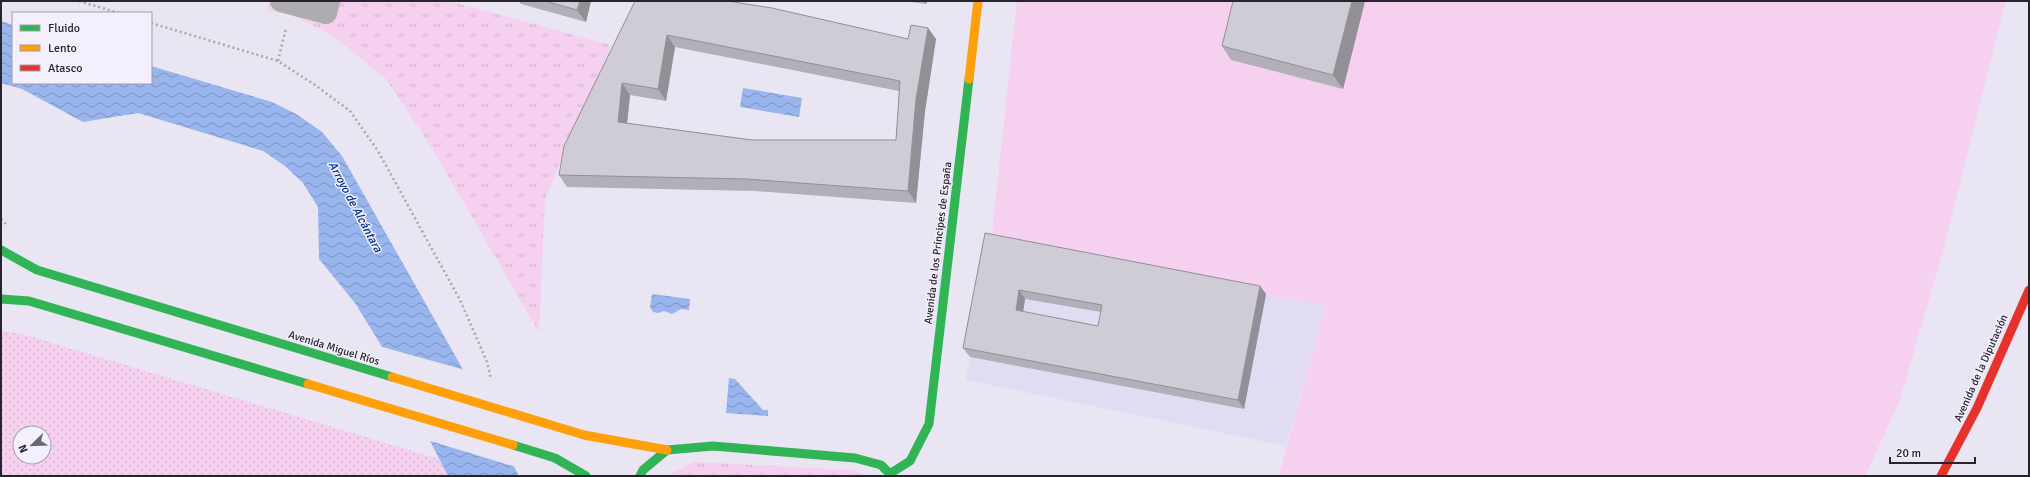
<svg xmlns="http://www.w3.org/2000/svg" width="2030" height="477" viewBox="0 0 2030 477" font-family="Signika,sans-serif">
	<defs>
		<pattern id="grass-dots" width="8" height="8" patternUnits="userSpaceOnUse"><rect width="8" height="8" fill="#f5d1ef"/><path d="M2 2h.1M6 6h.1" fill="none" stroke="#d2b3cd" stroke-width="1.8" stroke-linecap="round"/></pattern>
		<pattern id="park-tufts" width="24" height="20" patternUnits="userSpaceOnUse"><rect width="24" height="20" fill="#f5d1ef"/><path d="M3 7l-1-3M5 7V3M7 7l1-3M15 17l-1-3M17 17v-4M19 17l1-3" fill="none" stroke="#d2b3cd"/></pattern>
		<pattern id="water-waves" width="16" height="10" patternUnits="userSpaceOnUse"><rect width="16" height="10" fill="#98b5ed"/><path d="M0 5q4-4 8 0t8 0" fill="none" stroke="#7c93c0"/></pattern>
	</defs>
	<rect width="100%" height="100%" fill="#e9e5f2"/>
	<path fill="#e2dcf2" d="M991,242l334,64 -39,140 -320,-66z"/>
	<path fill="url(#grass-dots)" fill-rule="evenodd" d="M1,331l21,3 417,125 9,17h-447zM20,433h24v24h-24z"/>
	<g fill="url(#park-tufts)">
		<path d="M270,1h179l162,44 -66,154 -6,133 -109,-187 -44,-66 -54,-44 -42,-21 -23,-3z"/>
		<path d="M693,462l159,8 16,6h-201z"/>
	</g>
	<path fill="#f5d1ef" d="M1017,1h989l-65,257 -42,145 -34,73h-586l46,-170 -334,-64z"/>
	<g fill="url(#water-waves)">
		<path d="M1,21l12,4v58h138v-17l121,36 24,12 26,18 20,24 119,210 58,110h-71l-67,-131 -26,-42 -36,-44 -1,-52 -15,-24 -18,-17 -22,-15 -125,-38 -55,9 -61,-33 -21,-6z"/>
		<path d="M743,88l59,10 -3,19 -59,-10z"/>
		<path d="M652,294l38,5 -1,11 -8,-1 -9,5 -8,-3 -6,2 -5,-1 -3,-5z"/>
		<path d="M729,378l6,1 28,31h5v6l-42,-3z"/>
	</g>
	<path fill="#e9e5f2" d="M379,346l86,24 51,97 -89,-27z"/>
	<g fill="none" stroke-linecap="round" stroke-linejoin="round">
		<g stroke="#a8a7ac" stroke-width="2.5" stroke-dasharray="2 3" stroke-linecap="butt">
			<path d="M79,1l40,12"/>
			<path d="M151,23l127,38 37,24 35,26 28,40 82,149 27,62 4,17"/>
			<path d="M278,61l8,-33"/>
			<path d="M1,219l5,5"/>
		</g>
		<path stroke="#adacb1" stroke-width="22" d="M281,1l45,12 3,-12"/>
		<g stroke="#30b455" stroke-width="9">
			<path d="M1,250l36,20 355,107"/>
			<path d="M1,299l28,2 279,83"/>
			<path d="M513,445l42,13 31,18"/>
			<path d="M891,473l19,-12 19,-37 40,-345"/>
			<path d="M640,476l3,-6 24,-20 46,-4 142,12 26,7 11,11"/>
		</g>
		<g stroke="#ff9f0a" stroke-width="9">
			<path d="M969,79l9,-78"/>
			<path d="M392,377l192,58 83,15"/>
			<path d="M308,384l205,61"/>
		</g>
		<path stroke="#e5322d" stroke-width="9" d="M1941,476l36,-68 52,-118"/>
	</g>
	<g fill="#b3afb8" fill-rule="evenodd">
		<path d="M519,1h72l-5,21 -65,-18z"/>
		<path d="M635,1l273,38 20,-11 8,11 -11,72 -9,92 -161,-12 -188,-4 -8,-12zM675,47l224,44 -3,49h-144l-125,-17 3,-28 36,6z"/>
		<path d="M903,1h24l-1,3z"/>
		<path d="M1365,1l-22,88 -112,-29 -9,-14z"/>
		<path d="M985,233l275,53 6,8 -22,115 -274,-52 -7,-9zM1025,299l76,13 -3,14 -75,-14z"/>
	</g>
	<g fill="#928f96">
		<path d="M580,1h11l-5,21 -9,-12z"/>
		<path d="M923,1h4l-1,3z"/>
		<path d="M1352,1h13l-22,88 -10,-14z"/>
		<path d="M928,28l8,11 -11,72 -9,92 -8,-12 8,-92z"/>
		<path d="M667,35l8,12 -9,54 -8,-12z"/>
		<path d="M622,83l8,12 -4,38 -8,-11z"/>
		<path d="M1260,286l6,8 -22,115 -6,-9z"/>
		<path d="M1019,290l6,9 -3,20 -6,-9z"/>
	</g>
	<g fill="#d0ccd6" stroke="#928f96" fill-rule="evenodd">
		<path d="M545,1h35l-3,9z"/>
		<path d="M635,1h92l45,7 136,31 3,-14 17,3 -12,71 -8,92 -162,-12 -187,-4 5,-29zM667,35l233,46 -4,59h-144l-134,-18 4,-39 36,6z"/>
		<path d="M1233,1h119l-19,74 -111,-29z"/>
		<path d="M985,233l275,53 -22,114 -275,-52zM1019,290l83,15 -4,21 -82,-16z"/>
	</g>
	<g text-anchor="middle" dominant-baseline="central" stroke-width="3" stroke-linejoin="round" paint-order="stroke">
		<g font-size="11" fill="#27242c" stroke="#f3effd">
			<text transform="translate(938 243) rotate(-83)">Avenida de los Príncipes de España</text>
			<text transform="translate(334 348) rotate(17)">Avenida Miguel Ríos</text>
			<text transform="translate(1981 368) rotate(-66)">Avenida de la Diputación</text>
		</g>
		<g font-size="12" font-style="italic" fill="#012f83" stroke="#f3effd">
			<text transform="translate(355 207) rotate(62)">Arroyo de Alcántara</text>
		</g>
	</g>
	<rect width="2030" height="477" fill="none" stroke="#27242c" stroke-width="4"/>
	<rect x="12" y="12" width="140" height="72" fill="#f3effd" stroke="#a19ea9"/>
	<rect x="20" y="25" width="20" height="6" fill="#30b455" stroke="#a19ea9"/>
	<text x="48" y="32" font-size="12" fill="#27242c">Fluido</text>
	<rect x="20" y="45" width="20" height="6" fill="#ff9f0a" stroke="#a19ea9"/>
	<text x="48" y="52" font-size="12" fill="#27242c">Lento</text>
	<rect x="20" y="65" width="20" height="6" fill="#e5322d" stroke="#a19ea9"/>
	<text x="48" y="72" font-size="12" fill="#27242c">Atasco</text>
	<g transform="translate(32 445) rotate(247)"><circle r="19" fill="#f3effd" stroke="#a19ea9"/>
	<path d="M0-3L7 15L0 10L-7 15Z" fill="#6b6871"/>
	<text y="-6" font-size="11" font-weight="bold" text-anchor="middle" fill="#27242c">N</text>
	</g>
	<path d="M1890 457v6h85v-6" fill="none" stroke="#27242c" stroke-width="2"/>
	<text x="1896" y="457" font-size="12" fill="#27242c" stroke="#f3effd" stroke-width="3" paint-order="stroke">20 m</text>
</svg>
